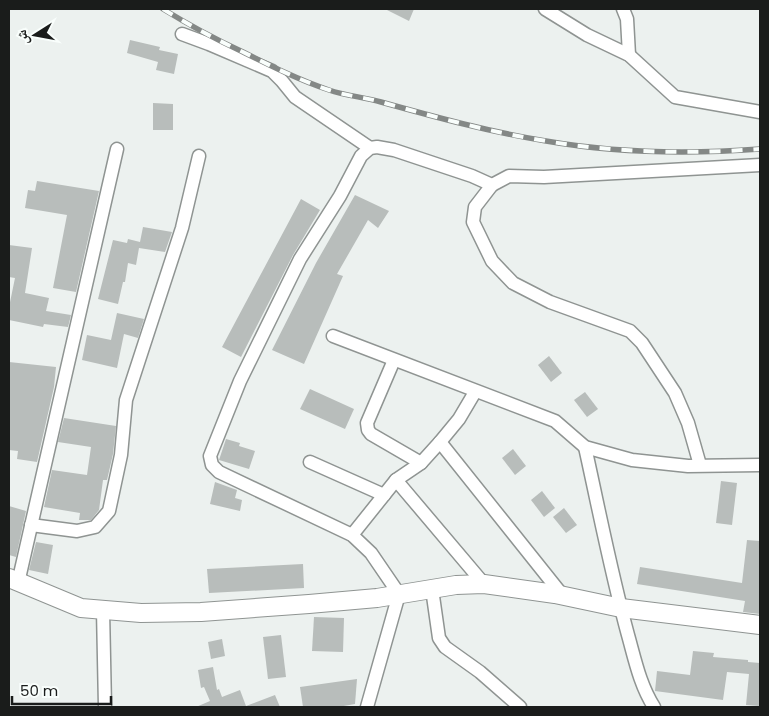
<svg xmlns="http://www.w3.org/2000/svg" width="769" height="716" viewBox="0 0 769 716" font-family="Poppins,'Noto Naskh Arabic',sans-serif">
	<rect width="100%" height="100%" fill="#ecf1ef"/>
	<g fill="#b8bdbb">
		<path d="M385,9h29l-5,12z"/>
		<path d="M130,40l30,7 -1,3 19,4 -4,20 -18,-4 2,-8 -31,-9z"/>
		<path d="M153,103l20,1v26h-20z"/>
		<path d="M37,181l62,10 -23,101 -23,-4 14,-73 -42,-7 3,-18 7,1z"/>
		<path d="M355,195l34,16 -11,17 -10,-8 -31,54 6,2 -39,88 -32,-14 44,-87z"/>
		<path d="M301,199l19,11 -27,45 -52,102 -19,-10z"/>
		<path d="M143,227l29,5 -7,20 -26,-4 -3,17 -8,-2 -3,19h-2l-5,22 -20,-5 15,-59 14,3 1,-4 12,3z"/>
		<path d="M9,245l23,3 -7,45 24,5 -3,13 25,4 -3,12 -24,-3 -1,3 -34,-7v-13l6,-29 -6,-1z"/>
		<path d="M117,313l27,6 -6,19 -14,-4 -7,34 -35,-8 5,-25 24,5z"/>
		<path d="M549,356l13,17 -11,9 -13,-17z"/>
		<path d="M9,362l47,5 -2,20 -17,75 -20,-3 1,-8 -9,-1z"/>
		<path d="M310,389l44,20 -9,20 -45,-20z"/>
		<path d="M585,392l13,17 -11,8 -13,-17z"/>
		<path d="M64,418l52,8 -3,28 -6,26h-4l-4,30 -8,10h-12l1,-7 -36,-6 8,-37 35,5 4,-28 -33,-5z"/>
		<path d="M226,439l14,4 -1,3 16,5 -6,18 -30,-9z"/>
		<path d="M513,449l13,17 -11,9 -13,-17z"/>
		<path d="M721,481l16,2 -5,42 -16,-2z"/>
		<path d="M215,482l22,8 -2,8 7,2 -2,11 -30,-7z"/>
		<path d="M542,491l13,17 -11,9 -13,-17z"/>
		<path d="M9,506l17,5 -10,46 -7,-2z"/>
		<path d="M564,508l13,17 -11,8 -13,-16z"/>
		<path d="M747,540l13,1v73l-17,-2 2,-11 -108,-17 3,-17 102,16z"/>
		<path d="M36,542l17,3 -5,29 -19,-4z"/>
		<path d="M303,564l1,24 -95,5 -2,-24z"/>
		<path d="M314,617l30,1 -1,34 -31,-1z"/>
		<path d="M281,635l5,42 -18,2 -5,-42z"/>
		<path d="M222,639l3,17 -14,3 -3,-17z"/>
		<path d="M693,651l21,2 -1,4 35,3v2l12,1v43l-14,-1 3,-31 -22,-2 -4,28 -68,-9 2,-20 33,4z"/>
		<path d="M213,667l4,23 2,-1 3,8 18,-7 6,16 29,-11 5,12h-84l14,-6 -6,-14 -3,1 -3,-18z"/>
		<path d="M357,679l-2,25 -17,3h-35l-3,-20z"/>
	</g>
	<g fill="none" stroke-linecap="round" stroke-linejoin="round">
		<g stroke="#8f9492" stroke-width="15">
			<g id="street">
				<path d="M545,9l42,26 42,20 46,42 85,15"/>
				<path d="M623,9l4,10 2,36"/>
				<path d="M182,34l27,10 63,27 10,10 13,16 75,51"/>
				<path d="M492,185l-17,22 -2,15 19,39 21,22 37,19 80,29 12,12 33,50 13,30 12,42"/>
				<path d="M333,336l222,85 30,26 47,13 56,6 72,-1"/>
				<path d="M394,360l-27,63 1,7 3,4 50,29"/>
				<path d="M440,442l123,154"/>
				<path d="M585,447c14,63 26,126 43,188 7,25 12,50 26,72"/>
				<path d="M310,462l74,33"/>
				<path d="M396,480l88,104"/>
				<path d="M31,525l46,6 18,-4 14,-16 12,-56 5,-55 56,-172 17,-72"/>
				<path d="M352,535l44,-55 25,-17 19,-21 19,-23 16,-27"/>
				<path d="M18,583l99,-434"/>
				<path d="M432,589l7,49 6,9 35,25 40,35"/>
				<path d="M103,610l2,97"/>
				<path d="M367,707l32,-113 -28,-41 -19,-18 -133,-63 -7,-7 -2,-9 30,-75 60,-122 40,-63 21,-40 9,-8 7,-1 17,3 78,26 20,9 17,-9 35,1 216,-12"/>
			</g>
		</g>
		<g stroke="#8f9492" stroke-width="20">
			<path id="secondary" d="M9,578l72,30 60,5 60,-1 108,-8 68,-6 79,-13 28,-1 71,10 66,14 139,17"/>
		</g>
		<use href="#street" stroke="#fff" stroke-width="12"/>
		<use href="#secondary" stroke="#fff" stroke-width="18"/>
		<g stroke="#848886" stroke-width="5.5">
			<path id="rail" d="M163,9c26,16 52,30 80,43 28,14 56,28 86,38 17,6 35,7 52,12 54,15 109,30 165,39 69,12 144,13 214,8"/>
		</g>
		<use href="#rail" stroke="#f9fefc" stroke-width="4" stroke-dasharray="11" stroke-linecap="butt"/>
	</g>
	<rect width="769" height="716" fill="none" stroke="#1a1c1b" stroke-width="20"/>
	<g transform="translate(35 35) rotate(259)" stroke="#f9fefc" stroke-width="4" paint-order="stroke">
	<path d="M0-4L9 19L0 12L-9 19Z" fill="#1a1c1b"/>
	<text y="-8" font-size="14" font-weight="bold" text-anchor="middle" fill="#1a1c1b">ش</text>
	</g>
	<path d="M12 696v8h99v-8" fill="none" stroke="#1a1c1b" stroke-width="2.5"/>
	<text x="20" y="696" font-size="15" fill="#1a1c1b" stroke="#f9fefc" stroke-width="4" paint-order="stroke">50 m</text>
</svg>
